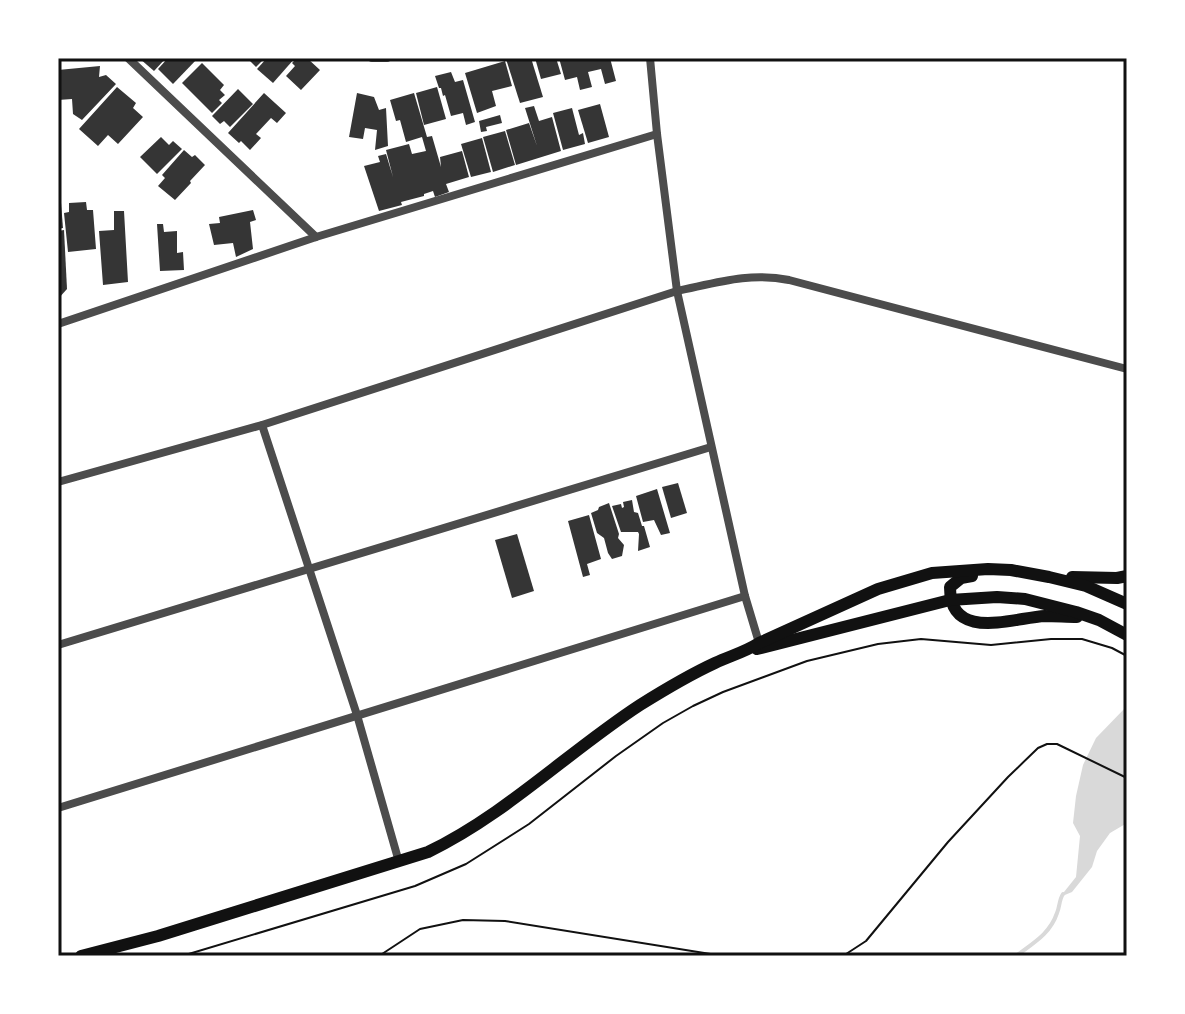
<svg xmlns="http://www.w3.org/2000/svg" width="1185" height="1014" viewBox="0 0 1185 1014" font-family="'Open Sans',sans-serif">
	<rect width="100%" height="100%" fill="#fff"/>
	<path fill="#d9d9d9" d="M1127,706v117l-17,10 -13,18 -5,16 -20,25 -12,5 16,-20 4,-41 -7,-13 3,-27 7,-31 13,-27z"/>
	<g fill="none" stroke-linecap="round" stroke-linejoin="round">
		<path stroke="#d9d9d9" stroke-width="4" d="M1016,956c17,-13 34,-22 41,-43 3,-7 2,-13 6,-19"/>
	</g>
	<g fill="#353535">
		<path d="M139,58h27l-12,13z"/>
		<path d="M168,58h30l-25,26 -15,-15z"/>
		<path d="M247,58h18l-9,9z"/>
		<path d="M267,58h28l-22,25 -16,-14z"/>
		<path d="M297,58h10l13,12 -19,20 -15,-14 9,-10 -3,-3z"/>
		<path d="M509,58h22l12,39 -23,6 -14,-44z"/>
		<path d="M535,58h21l5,16 -20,5z"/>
		<path d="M559,58h51l6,23 -11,3 -4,-15 -13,3 4,15 -12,3 -3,-13 -12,3z"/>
		<path d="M505,61l7,25 -20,5 4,15 -19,7 -12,-40z"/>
		<path d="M202,63l22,22 -4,5 5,5 -6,5 3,3 -10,10 -30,-30z"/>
		<path d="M100,66l-1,11 7,-2 10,9 -34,36 -9,-6 -1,-15 -14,1v-30z"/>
		<path d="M451,72l4,10 8,-2 12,42 -9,3 -3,-12 -12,3 -6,-21 -2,1 -2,-8h-2l-4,-12z"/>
		<path d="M117,87l19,16 -3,5 10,9 -25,27 -10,-9 -10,11 -19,-17z"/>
		<path d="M437,87l9,32 -22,6 -8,-32z"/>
		<path d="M238,89l15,15 -23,23 -6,-6 -4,3 -8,-8z"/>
		<path d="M264,93l22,20 -9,10 -6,-5 -15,16 5,4 -11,12 -9,-9 -2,2 -11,-10z"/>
		<path d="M357,93l17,4 5,13 7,-2 2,38 -13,4 2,-20 -12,-2 -2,11 -14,-2z"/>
		<path d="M414,93l13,44 5,-1 9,31 -1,-10 22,-6 7,26 -23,7 3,8 -14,5 -2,-6 -9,3v2l-23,6 1,3 -23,6 -15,-45 16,-4 -2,-6 8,-2 7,23 -7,-27 23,-6 3,10 14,-3 -4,-14 -16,5 -6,-22 -4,1 -6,-21z"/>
		<path d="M600,104l9,33 -21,6 -10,-33z"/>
		<path d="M534,106l5,15 13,-4 9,34 -45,14 -10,-35 23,-7 8,23 -12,-38z"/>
		<path d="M572,108l7,27 4,-2 2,11 -22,6 -10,-37z"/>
		<path d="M500,115l2,8 -16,4 1,4 -6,1 -2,-11z"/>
		<path d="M505,131l10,34 -22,7 -10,-35z"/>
		<path d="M161,137l8,8 4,-4 9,8 -25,25 -17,-17z"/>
		<path d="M482,138l9,34 -20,5 -10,-33z"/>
		<path d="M184,150l8,7 3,-2 10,10 -15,16 1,2 -16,17 -17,-14 7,-8 -3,-3z"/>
		<path d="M60,190l3,38 -5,1v-38z"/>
		<path d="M86,202l1,8h6l3,39 -28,3 -4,-39 5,-1v-9z"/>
		<path d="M253,210l3,10 -6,2 3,27 -17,8 -3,-14 -19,2 -5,-21 11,-1 -1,-6z"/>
		<path d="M114,211h10l4,71 -25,3 -4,-54 15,-1z"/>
		<path d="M157,224h6l1,8 13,-1v22l6,-1 1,18 -24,1z"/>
		<path d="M64,230l3,59 -9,10v-68z"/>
		<path d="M678,483l9,30 -16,5 -9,-31z"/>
		<path d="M657,489l13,44 -9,2 -7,-15 -11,2 -7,-26z"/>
		<path d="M632,500l2,12 4,1 4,13h2l6,21 -12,4 1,-17 -1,-2h-17l-9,-26 9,-2 1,4 2,-1 -1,-5z"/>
		<path d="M609,503l10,31 -1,4 6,7 -2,11 -10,3 -4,-6 -4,-15 -7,-5 -6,-20 7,-3 1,-3z"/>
		<path d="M589,515l12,44 -14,5 3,11 -7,2 -15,-56z"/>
		<path d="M517,534l17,57 -22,7 -17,-58z"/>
	</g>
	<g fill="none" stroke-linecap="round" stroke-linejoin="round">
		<g stroke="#111" stroke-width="2">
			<path d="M182,956l233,-70 51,-22 63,-40 87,-68 47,-33 30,-17 30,-14 84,-31 71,-17 43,-5 70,6 60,-6h31l30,9 15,8"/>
			<path d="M379,956l41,-27 43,-9 42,1 218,35"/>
			<path d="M843,956l23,-15 82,-99 60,-65 30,-29 9,-4h10l70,34"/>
		</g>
		<g stroke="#4c4c4c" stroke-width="8">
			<path d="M128,58l188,179"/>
			<path d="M372,58h15"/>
			<path d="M650,58l7,76 20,157 68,305 15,50"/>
			<path d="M58,324l258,-87 341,-103"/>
			<path d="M262,425l95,290 42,147"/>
			<path d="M58,482l204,-57 415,-134c39,-8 72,-19 112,-11l338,89"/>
			<path d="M58,645l653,-198"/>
			<path d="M58,808l687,-212"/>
		</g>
		<g stroke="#111" stroke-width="12">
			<path d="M972,576l-11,2 -11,9c0,55 62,31 95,29 11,0 22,1 32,1"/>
			<path d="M1072,577l45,1 10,-2"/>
			<path d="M757,649l193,-49 47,-3 28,2 51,13 23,8 28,15"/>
			<path d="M81,956l77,-20 270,-84c77,-37 140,-100 212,-147 24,-15 49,-30 75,-42 15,-7 30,-11 44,-20l119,-54 54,-16 56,-4 23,1 38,7 37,9 41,18"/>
		</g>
	</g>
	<rect width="1185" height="1014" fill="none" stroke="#ffffff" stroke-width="120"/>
	<rect x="60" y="60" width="1065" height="894" fill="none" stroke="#111" stroke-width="3"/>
</svg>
